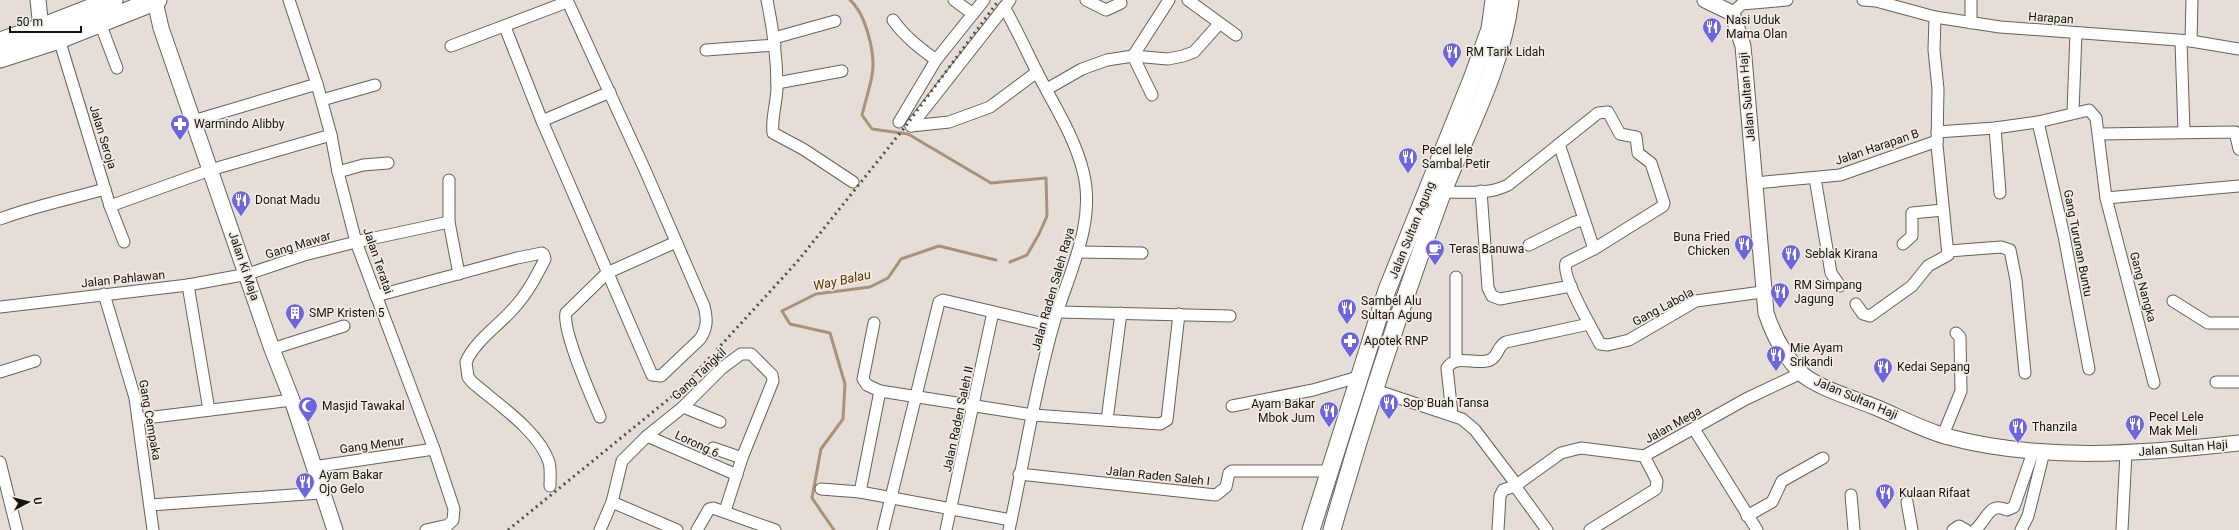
<svg xmlns="http://www.w3.org/2000/svg" width="2239" height="530" viewBox="0 0 2239 530" font-family="Roboto,sans-serif">
	<rect width="100%" height="100%" fill="#e5ded6"/>
	<g fill="none" stroke-linecap="round" stroke-linejoin="round">
		<g stroke="#a99277" stroke-width="3">
			<path d="M850,0c16,14 26,55 22,75 -2,13 -7,27 -10,40l10,14 36,5 83,49 55,-5 1,38 -8,18 -12,21 -17,7"/>
			<path d="M834,530l-22,-32 9,-49 22,-30 2,-35 -15,-51 -40,-9 -8,-13 34,-17 54,-7 18,-9 13,-19 38,-13 57,14"/>
		</g>
		<g stroke="#67615a" stroke-width="13">
			<g id="street">
				<path d="M289,0l28,84 14,51 7,37 18,70 78,207 20,60 -1,11 -5,5 -22,5"/>
				<path d="M767,0c6,29 10,57 10,87 0,15 -6,31 -4,46l30,16 50,33"/>
				<path d="M954,0l19,14"/>
				<path d="M1086,0l20,10 15,-7"/>
				<path d="M1188,0l48,35"/>
				<path d="M1863,0l13,1 59,16 65,10 191,14 48,8"/>
				<path d="M1971,0v23"/>
				<path d="M1004,7c12,21 22,43 33,65 16,32 37,63 46,99 14,53 -16,105 -30,155 -19,67 -29,136 -44,204"/>
				<path d="M1732,13l10,-9 45,-4"/>
				<path d="M893,20c12,17 27,28 43,40"/>
				<path d="M100,23l17,45"/>
				<path d="M505,27l37,94 110,254 9,1 39,-37c8,-12 7,-21 4,-33l-59,-136 -78,-170"/>
				<path d="M774,38l61,-17"/>
				<path d="M59,39l51,167 14,36"/>
				<path d="M2181,41l3,90"/>
				<path d="M2191,41l1,-41"/>
				<path d="M451,46l116,-44"/>
				<path d="M706,50l69,-5"/>
				<path d="M777,83l65,-12"/>
				<path d="M1047,89l35,-20 25,-9 26,-4 35,3 15,-3 11,-4 25,-28"/>
				<path d="M1152,95l-19,-39 36,-56"/>
				<path d="M322,100l53,-15"/>
				<path d="M2073,112l3,-79"/>
				<path d="M193,121l124,-37"/>
				<path d="M542,121l68,-29"/>
				<path d="M899,122l37,-62 48,-60"/>
				<path d="M2038,122l26,114 25,133"/>
				<path d="M911,126l99,-126"/>
				<path d="M911,126l38,-4 41,-15 47,-35"/>
				<path d="M1995,128l5,65"/>
				<path d="M1937,132l58,-4 43,-6 51,-12 7,8 10,80 133,-12"/>
				<path d="M2099,134l136,-2 4,17"/>
				<path d="M1559,144l35,105"/>
				<path d="M338,172l25,-7 25,-2"/>
				<path d="M1815,178l16,95 9,13"/>
				<path d="M449,180v42l10,52"/>
				<path d="M1755,183l85,-8 97,-34"/>
				<path d="M1481,191l7,97 4,8 8,3 71,-13"/>
				<path d="M1443,192c21,0 46,3 65,-7l90,-72 10,-1 12,22 16,3 2,16 13,10 13,40 -1,3 -69,43 -28,14c-5,14 27,67 34,81l8,1 21,-5 67,-39 66,-9"/>
				<path d="M2106,198l48,185"/>
				<path d="M110,206l100,-36 121,-35"/>
				<path d="M0,219c34,-13 70,-20 105,-30"/>
				<path d="M1903,244l9,-8v-23l31,-3"/>
				<path d="M1529,245l46,-23 9,-2"/>
				<path d="M1949,251l52,-4 9,3 6,30 9,93"/>
				<path d="M1078,252l64,1"/>
				<path d="M188,285l21,125"/>
				<path d="M104,294l31,104 18,132"/>
				<path d="M376,296l141,-38 25,-5 2,2 1,4c-9,18 -18,35 -32,50 -15,17 -38,32 -47,53l2,15 4,5c24,21 67,49 77,80 2,7 1,17 1,24"/>
				<path d="M2173,301l35,22h31"/>
				<path d="M1856,304l7,10 7,2 42,-30 16,-20 20,-11 -11,-110 1,-56 -4,-39 1,-33"/>
				<path d="M0,307l188,-22 60,-11 56,-19 52,-13 93,-20"/>
				<path d="M1058,312l172,4"/>
				<path d="M874,323l-11,56 4,6 13,6 153,24 127,9 7,-4 12,-106"/>
				<path d="M272,349l72,-23"/>
				<path d="M1456,361v-84"/>
				<path d="M0,372l35,-11"/>
				<path d="M2216,382h23"/>
				<path d="M1375,390l87,29 13,11 41,54"/>
				<path d="M1232,406l81,-16 45,-13"/>
				<path d="M683,407l37,15"/>
				<path d="M1452,414l-5,-46c9,-15 30,-2 43,-8 9,-4 7,-14 16,-18l83,-18"/>
				<path d="M600,417c-8,-19 -38,-86 -34,-104l41,-40 69,-31"/>
				<path d="M138,419l154,-19"/>
				<path d="M1107,420l14,-107"/>
				<path d="M1694,429l63,101"/>
				<path d="M1943,435l18,-44 -1,-54 -4,-4"/>
				<path d="M647,436l90,39"/>
				<path d="M713,448l29,10"/>
				<path d="M0,462l17,68"/>
				<path d="M313,467l121,-18"/>
				<path d="M1019,474l197,21 10,-8 3,-14 3,-2h97"/>
				<path d="M1515,486l32,44"/>
				<path d="M821,489l39,3 151,28"/>
				<path d="M860,492l20,-101"/>
				<path d="M1851,495l3,35"/>
				<path d="M612,502l65,28"/>
				<path d="M1907,502l5,28"/>
				<path d="M150,505l171,-12"/>
				<path d="M1747,516l25,-14 10,-21 41,-23"/>
				<path d="M600,530l12,-28 10,-41 25,-25 36,-29 39,-39 19,-14h10l21,21 1,6 -31,77 -17,53"/>
				<path d="M697,530l12,-21 4,-1 62,22"/>
				<path d="M883,530l56,-228 4,-2 110,26"/>
				<path d="M946,530l47,-218"/>
				<path d="M1498,530l2,-34 3,-6 12,-4 46,-33 20,-5 63,8 102,-57 55,-26"/>
				<path d="M1590,530l66,-41 1,-8 -13,-25"/>
				<path d="M1953,530l6,-4 7,4"/>
				<path d="M1975,530c12,-10 14,-29 32,-20l7,-3 19,-55"/>
				<path d="M2021,530l7,-14 16,-64"/>
				<path d="M2122,530l4,-77"/>
			</g>
		</g>
		<g stroke="#67615a" stroke-width="17">
			<g id="secondary">
				<path d="M38,0l3,28"/>
				<path d="M1705,0l27,13 11,33 23,267c7,21 19,44 35,60 14,14 54,26 74,34 22,9 46,22 70,29 95,26 197,18 294,7"/>
				<path d="M155,1l6,27 111,321 20,51 43,130"/>
			</g>
		</g>
		<g stroke="#67615a" stroke-width="19">
			<g id="primary">
				<path d="M1311,530l76,-240 85,-211 18,-50 4,-29"/>
				<path d="M1332,530c32,-112 68,-222 108,-331 25,-66 61,-127 70,-199"/>
			</g>
		</g>
		<g stroke="#67615a" stroke-width="21">
			<g id="highway">
				<path d="M0,42l41,-14 72,-28"/>
				<path d="M0,58l59,-19 98,-39"/>
			</g>
		</g>
		<use href="#street" stroke="#fff" stroke-width="11"/>
		<use href="#secondary" stroke="#fff" stroke-width="15"/>
		<use href="#primary" stroke="#fff" stroke-width="17"/>
		<use href="#highway" stroke="#fff" stroke-width="19"/>
		<path stroke="#524f4a" stroke-width="3" stroke-dasharray="2 4" stroke-linecap="butt" d="M508,530l173,-141 116,-127 108,-135 94,-127"/>
	</g>
	<defs>
		<g id="restaurant-pin" transform="scale(1)"><path d="M0 17L-7.5 6A9.5 9.5 0 1 1 7.5 6Z" fill="#6c65df" stroke="#f2ebe3"/><path d="M-5-6h1v4h1v-4h1v4h1v-4h1v5L-1.5 .5V6h-2V.5L-5-1ZM5-6V6H3V1.5H1.5Q1.5-4 5-6Z" fill="#fff"/></g>
		<g id="pharmacy-pin" transform="scale(1)"><path d="M0 17L-7.5 6A9.5 9.5 0 1 1 7.5 6Z" fill="#6c65df" stroke="#f2ebe3"/><path d="M-2-6h4v4h4v4h-4v4h-4v-4h-4v-4h4Z" fill="#fff"/></g>
		<g id="cafe-pin" transform="scale(1)"><path d="M0 17L-7.5 6A9.5 9.5 0 1 1 7.5 6Z" fill="#6c65df" stroke="#f2ebe3"/><path d="M-5.5-4.5H6V0H3Q3 3.5 0 3.5H-2.5Q-5.5 3.5-5.5 0ZM3-3.2v2h1.7v-2ZM-6 4.5H4V6H-6Z" fill="#fff"/></g>
		<g id="building-pin" transform="scale(1)"><path d="M0 17L-7.5 6A9.5 9.5 0 1 1 7.5 6Z" fill="#6c65df" stroke="#f2ebe3"/><path d="M-4-6H4V6H1V3H-1V6H-4ZM-2.5-4.3h1.7v1.8h-1.7ZM.8-4.3h1.7v1.8H.8ZM-2.5-1h1.7V.8h-1.7ZM.8-1h1.7V.8H.8Z" fill="#fff"/></g>
		<g id="mosque-pin" transform="scale(1)"><path d="M0 17L-7.5 6A9.5 9.5 0 1 1 7.5 6Z" fill="#6c65df" stroke="#f2ebe3"/><path d="M3.5-4.9A6 6 0 1 0 3.5 4.9A5 5 0 1 1 3.5-4.9Z" fill="#fff"/></g>
	</defs>
	<g fill-rule="evenodd">
		<use href="#restaurant-pin" x="1712" y="27"/>
		<use href="#restaurant-pin" x="1452" y="52"/>
		<use href="#pharmacy-pin" x="180" y="124"/>
		<use href="#restaurant-pin" x="1408" y="157"/>
		<use href="#restaurant-pin" x="241" y="200"/>
		<use href="#restaurant-pin" x="1744" y="244"/>
		<use href="#cafe-pin" x="1435" y="249"/>
		<use href="#restaurant-pin" x="1791" y="254"/>
		<use href="#restaurant-pin" x="1780" y="292"/>
		<use href="#restaurant-pin" x="1347" y="308"/>
		<use href="#building-pin" x="295" y="313"/>
		<use href="#pharmacy-pin" x="1350" y="341"/>
		<use href="#restaurant-pin" x="1776" y="355"/>
		<use href="#restaurant-pin" x="1883" y="367"/>
		<use href="#restaurant-pin" x="1389" y="403"/>
		<use href="#mosque-pin" x="308" y="406"/>
		<use href="#restaurant-pin" x="1329" y="411"/>
		<use href="#restaurant-pin" x="2135" y="424"/>
		<use href="#restaurant-pin" x="2018" y="427"/>
		<use href="#restaurant-pin" x="305" y="482"/>
		<use href="#restaurant-pin" x="1885" y="493"/>
	</g>
	<g text-anchor="middle" dominant-baseline="central" stroke-width="3.5" stroke-linejoin="round" paint-order="stroke">
		<g font-size="12" fill="#151310" stroke="#f2ebe3">
			<text transform="translate(2051 18) rotate(4)">Harapan</text>
			<text transform="translate(1747 97) rotate(-95)">Jalan Sultan Haji</text>
			<text transform="translate(103 137) rotate(73)">Jalan Seroja</text>
			<text transform="translate(1877 147) rotate(-19)">Jalan Harapan B</text>
			<text transform="translate(1412 230) rotate(-68)">Jalan Sultan Agung</text>
			<text transform="translate(2078 243) rotate(79)">Gang Turunan Buntu</text>
			<text transform="translate(298 245) rotate(-17)">Gang Mawar</text>
			<text transform="translate(378 261) rotate(71)">Jalan Teratai</text>
			<text transform="translate(244 266) rotate(71)">Jalan Ki Maja</text>
			<text transform="translate(123 279) rotate(-6)">Jalan Pahlawan</text>
			<text transform="translate(2143 287) rotate(75)">Gang Nangka</text>
			<text transform="translate(1053 289) rotate(-74)">Jalan Raden Saleh Raya</text>
			<text transform="translate(1663 307) rotate(-28)">Gang Labola</text>
			<text transform="translate(699 374) rotate(-43)">Gang Tangkil</text>
			<text transform="translate(1856 398) rotate(23)">Jalan Sultan Haji</text>
			<text transform="translate(958 419) rotate(-78)">Jalan Raden Saleh II</text>
			<text transform="translate(150 420) rotate(80)">Gang Cempaka</text>
			<text transform="translate(1673 425) rotate(-29)">Jalan Mega</text>
			<text transform="translate(697 444) rotate(25)">Lorong 6</text>
			<text transform="translate(372 445) rotate(-8)">Gang Menur</text>
			<text transform="translate(2183 448) rotate(-5)">Jalan Sultan Haji</text>
			<text transform="translate(1158 476) rotate(6)">Jalan Raden Saleh I</text>
		</g>
		<g font-size="12" fill="#151310" stroke="#f2ebe3" text-anchor="start">
			<text x="1726" y="20">Nasi Uduk<tspan x="1726" dy="14">Mama Olan</tspan></text>
			<text x="1466" y="52">RM Tarik Lidah</text>
			<text x="194" y="124">Warmindo Alibby</text>
			<text x="1422" y="150">Pecel lele<tspan x="1422" dy="14">Sambal Petir</tspan></text>
			<text x="255" y="200">Donat Madu</text>
			<text x="1730" y="237" text-anchor="end">Buna Fried<tspan x="1730" dy="14">Chicken</tspan></text>
			<text x="1449" y="249">Teras Banuwa</text>
			<text x="1805" y="254">Seblak Kirana</text>
			<text x="1794" y="285">RM Simpang<tspan x="1794" dy="14">Jagung</tspan></text>
			<text x="1361" y="301">Sambel Alu<tspan x="1361" dy="14">Sultan Agung</tspan></text>
			<text x="309" y="313">SMP Kristen 5</text>
			<text x="1364" y="341">Apotek RNP</text>
			<text x="1790" y="348">Mie Ayam<tspan x="1790" dy="14">Srikandi</tspan></text>
			<text x="1897" y="367">Kedai Sepang</text>
			<text x="1403" y="403">Sop Buah Tansa</text>
			<text x="1315" y="404" text-anchor="end">Ayam Bakar<tspan x="1315" dy="14">Mbok Jum</tspan></text>
			<text x="322" y="406">Masjid Tawakal</text>
			<text x="2149" y="417">Pecel Lele<tspan x="2149" dy="14">Mak Meli</tspan></text>
			<text x="2032" y="427">Thanzila</text>
			<text x="319" y="475">Ayam Bakar<tspan x="319" dy="14">Ojo Gelo</tspan></text>
			<text x="1899" y="493">Kulaan Rifaat</text>
		</g>
		<g font-size="13" font-style="italic" fill="#573600" stroke="#f2ebe3">
			<text transform="translate(842 280) rotate(-12)">Way Balau</text>
		</g>
	</g>
	<g transform="translate(28 502) rotate(83)" stroke="#f2ebe3" stroke-width="3" paint-order="stroke">
	<path d="M0-3L7 15L0 10L-7 15Z" fill="#151310"/>
	<text y="-6" font-size="11" font-weight="bold" text-anchor="middle" fill="#151310">U</text>
	</g>
	<path d="M10 26v6h71v-6" fill="none" stroke="#151310" stroke-width="2"/>
	<text x="16" y="26" font-size="12" fill="#151310" stroke="#f2ebe3" stroke-width="3" paint-order="stroke">50 m</text>
</svg>
